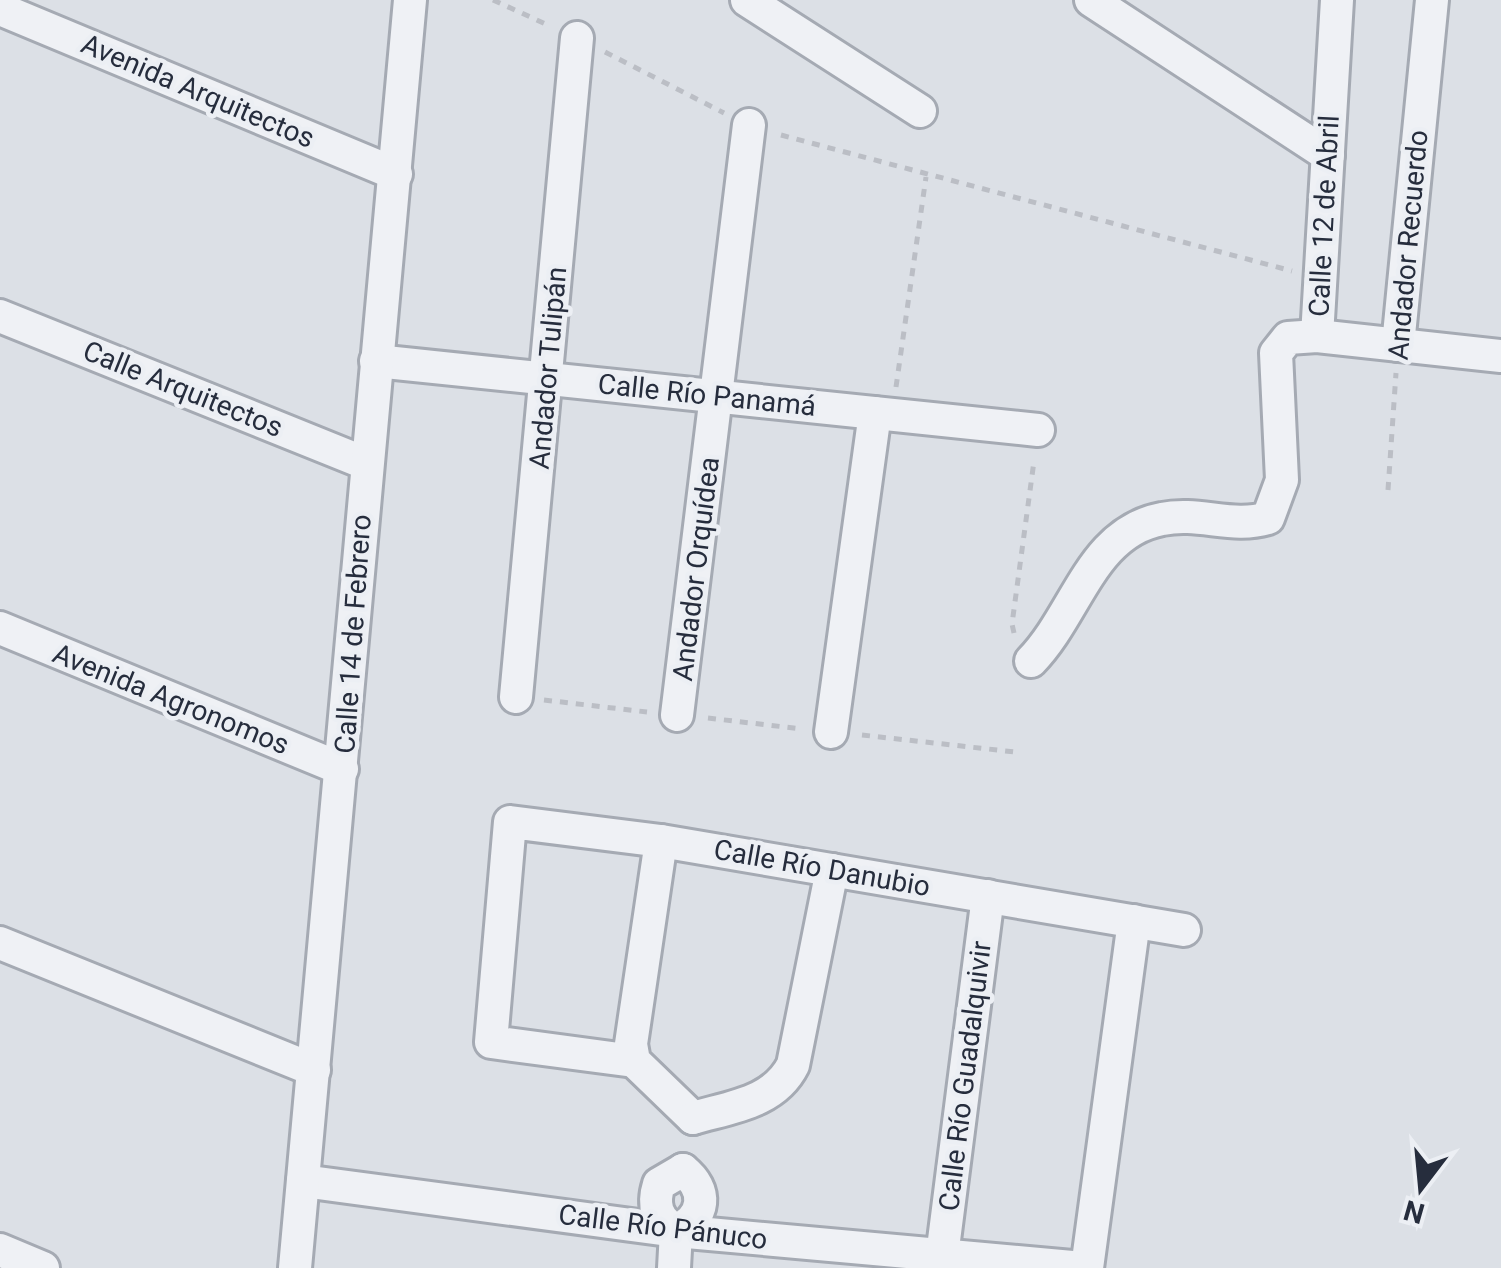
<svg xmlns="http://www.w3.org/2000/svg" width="1501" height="1268" viewBox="0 0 1501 1268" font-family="Roboto,sans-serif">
	<rect width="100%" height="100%" fill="#dce0e6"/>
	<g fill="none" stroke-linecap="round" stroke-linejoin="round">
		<g stroke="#a5aab3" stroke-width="38">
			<g id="minor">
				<path d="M747,0l173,111"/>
				<path d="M1091,0l237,155"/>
				<path d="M0,9l396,165"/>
				<path d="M0,316l365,147"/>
				<path d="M1317,336l20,-336"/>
				<path d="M1398,345l34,-345"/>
				<path d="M376,361l662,69"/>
				<path d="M0,628l342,141"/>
				<path d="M1031,661c46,-47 60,-129 131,-142 37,-8 70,10 106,-1l14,-38 -6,-127 12,-15 29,-2 184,20"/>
				<path d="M516,697l61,-659"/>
				<path d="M677,715l72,-590"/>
				<path d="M831,732l44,-319"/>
				<path d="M661,841l-30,203 3,17 59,57"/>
				<path d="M0,943l314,127"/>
				<path d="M634,1061l-143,-19 19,-220 151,19 523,89"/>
				<path d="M693,1118c37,-11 81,-15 100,-53l39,-195"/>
				<path d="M303,1181l373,50 407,37"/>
				<path d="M676,1231c-19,-12 -24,-25 -17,-47l24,-14"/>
				<path d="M676,1231c30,-14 32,-41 7,-61"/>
				<path d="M0,1250l43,18"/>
				<path d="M942,1256l46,-360"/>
				<path d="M295,1268l115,-1268"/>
				<path d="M674,1268l2,-37"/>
				<path d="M1087,1268l47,-347"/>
			</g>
		</g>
		<g stroke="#bbbec5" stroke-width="5" stroke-dasharray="8 8" stroke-linecap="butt">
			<path d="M493,0l57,26"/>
			<path d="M605,52l119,61"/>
			<path d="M781,135l511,136"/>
			<path d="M896,387l30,-210"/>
			<path d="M1388,490l8,-117"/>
			<path d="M1014,633l-2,-9 22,-163"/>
			<path d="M544,700l103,12"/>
			<path d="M708,718l94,11"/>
			<path d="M862,735l153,17"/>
		</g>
		<use href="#minor" stroke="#eff1f5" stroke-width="32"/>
	</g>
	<g text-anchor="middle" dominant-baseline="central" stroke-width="9" stroke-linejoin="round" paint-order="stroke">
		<g font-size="28" fill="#262d3d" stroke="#eceff4">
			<text transform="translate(198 91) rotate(23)">Avenida Arquitectos</text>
			<text transform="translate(1324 216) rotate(-87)">Calle 12 de Abril</text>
			<text transform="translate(1408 245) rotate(-85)">Andador Recuerdo</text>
			<text transform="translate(548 368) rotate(-85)">Andador Tulipán</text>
			<text transform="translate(183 389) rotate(22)">Calle Arquitectos</text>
			<text transform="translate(707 395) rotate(6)">Calle Río Panamá</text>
			<text transform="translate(696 569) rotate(-83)">Andador Orquídea</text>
			<text transform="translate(353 634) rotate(-86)">Calle 14 de Febrero</text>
			<text transform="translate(171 699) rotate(22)">Avenida Agronomos</text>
			<text transform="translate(822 868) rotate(10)">Calle Río Danubio</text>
			<text transform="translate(965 1076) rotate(-83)">Calle Río Guadalquivir</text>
			<text transform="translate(663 1227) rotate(7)">Calle Río Pánuco</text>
		</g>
	</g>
	<g transform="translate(1421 1188) rotate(196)" stroke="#eceff4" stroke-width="8" paint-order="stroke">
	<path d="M0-8L18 38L0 25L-18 38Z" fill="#262d3d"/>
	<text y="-15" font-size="28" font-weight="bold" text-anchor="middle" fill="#262d3d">N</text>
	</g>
</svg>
